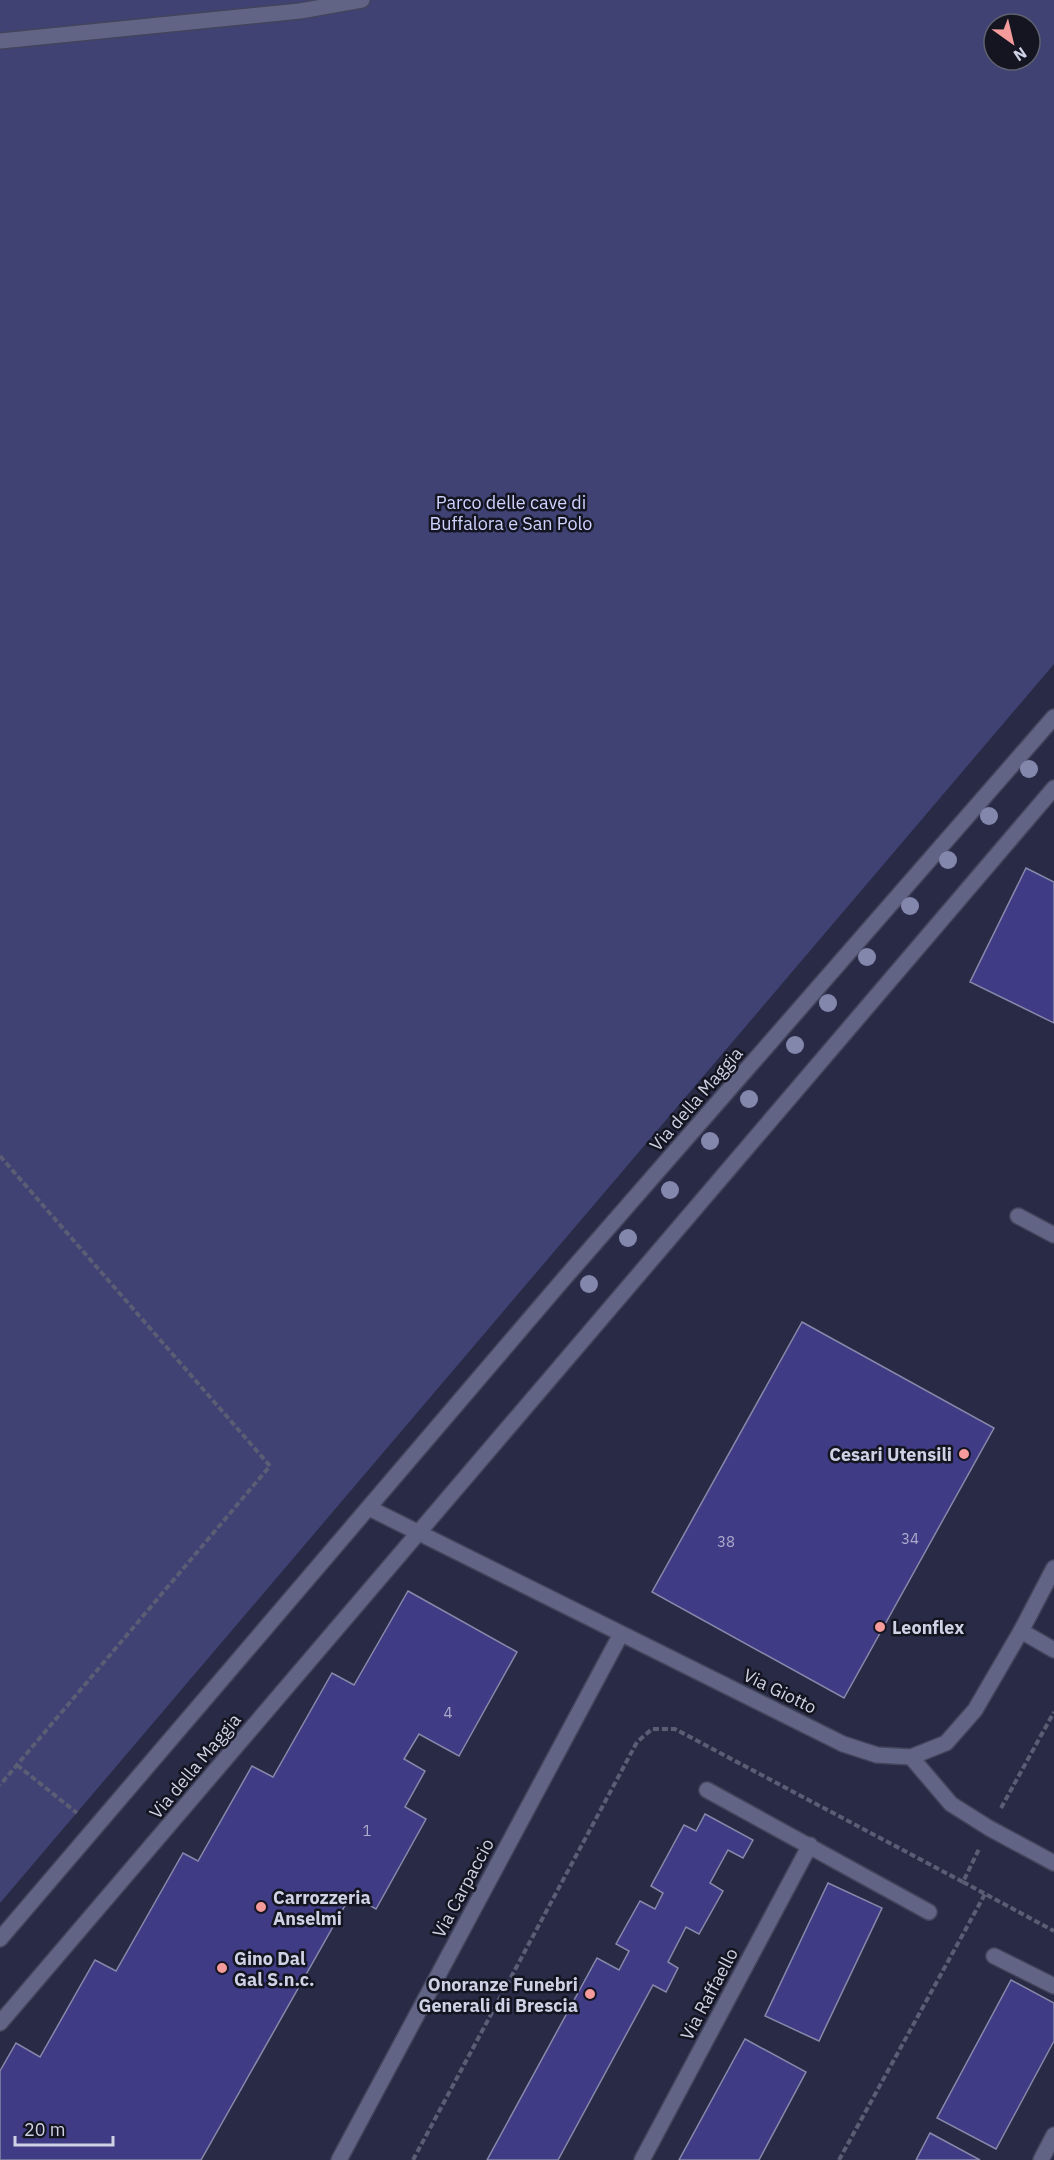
<svg xmlns="http://www.w3.org/2000/svg" width="1054" height="2160" viewBox="0 0 1054 2160" font-family="'IBM Plex Sans',sans-serif">
	<rect width="100%" height="100%" fill="#292b46"/>
	<path fill="#3f4273" fill-rule="evenodd" d="M0,0h1054v664l-1054,1239zM994,24h36v36h-36z"/>
	<g fill="#3f3c85" stroke="#8689aa" stroke-width="1.5">
		<path d="M1026,868l28,14v141l-84,-41z"/>
		<path d="M802,1322l192,106 -150,270 -192,-106z"/>
		<path d="M408,1591l109,61 -58,104 -40,-22 -15,25 21,12 -20,36 21,12 -50,90 -25,-14 -150,265h-201v-89l16,-28 24,14 55,-97 21,11 67,-118 15,8 54,-95 21,11 59,-104 22,12z"/>
		<path d="M705,1814l48,26 -10,18 -15,-8 -18,33 13,8 -24,43 -13,-7 -18,35 10,6 -12,24 -13,-7 -95,175h-71l110,-202 22,12 10,-19 -13,-7 24,-43 15,8 8,-16 -12,-7 33,-61 12,6z"/>
		<path d="M828,1883l54,25 -63,133 -54,-25z"/>
		<path d="M1011,1980l43,23v38l-58,108 -59,-31z"/>
		<path d="M745,2039l61,33 -47,88h-80z"/>
		<path d="M930,2133l50,27h-64z"/>
	</g>
	<g fill="none" stroke-linecap="round" stroke-linejoin="round">
		<g stroke="#43455c" stroke-width="18">
			<g id="street">
				<path d="M0,41l300,-30 62,-11"/>
				<path d="M1018,1216l36,19"/>
				<path d="M369,1508l474,236 34,11 34,2 35,-14 29,-33 46,-79 33,-63"/>
				<path d="M1021,1631l33,19"/>
				<path d="M911,1757l40,47 38,24 65,35"/>
				<path d="M707,1790l222,122"/>
				<path d="M994,1956l60,30"/>
				<path d="M339,2160l282,-526"/>
				<path d="M642,2160l168,-315"/>
				<path d="M1041,2160l13,-25"/>
			</g>
		</g>
		<g stroke="#43455c" stroke-width="18">
			<g id="secondary">
				<path d="M0,1939l562,-658 492,-564"/>
				<path d="M0,2023l1054,-1235"/>
			</g>
		</g>
		<g stroke="#5b5d75" stroke-width="4" stroke-dasharray="6 3" stroke-linecap="butt">
			<path d="M0,1156l270,310 -270,319"/>
			<path d="M17,1765l60,48"/>
			<path d="M1001,1808l53,-96"/>
			<path d="M963,1882l91,49"/>
			<path d="M413,2160l224,-418 15,-13h23l288,153 16,-33"/>
			<path d="M839,2160l146,-266"/>
		</g>
		<use href="#street" stroke="#616484" stroke-width="15"/>
		<use href="#secondary" stroke="#616484" stroke-width="15"/>
	</g>
	<g fill="#8487ac">
		<circle cx="1029" cy="769" r="9"/>
		<circle cx="989" cy="816" r="9"/>
		<circle cx="948" cy="860" r="9"/>
		<circle cx="910" cy="906" r="9"/>
		<circle cx="867" cy="957" r="9"/>
		<circle cx="828" cy="1003" r="9"/>
		<circle cx="795" cy="1045" r="9"/>
		<circle cx="749" cy="1099" r="9"/>
		<circle cx="710" cy="1141" r="9"/>
		<circle cx="670" cy="1190" r="9"/>
		<circle cx="628" cy="1238" r="9"/>
		<circle cx="589" cy="1284" r="9"/>
	</g>
	<g fill="#f59b9b" stroke="#141521" stroke-width="2">
		<circle cx="964" cy="1454" r="6"/>
		<circle cx="880" cy="1627" r="6"/>
		<circle cx="261" cy="1907" r="6"/>
		<circle cx="222" cy="1968" r="6"/>
		<circle cx="590" cy="1994" r="6"/>
	</g>
	<g text-anchor="middle" dominant-baseline="central" stroke-width="5" stroke-linejoin="round" paint-order="stroke">
		<g font-size="15" fill="#abaccc">
			<text x="910" y="1538">34</text>
			<text x="726" y="1541">38</text>
			<text x="448" y="1712">4</text>
			<text x="367" y="1830">1</text>
		</g>
		<g font-size="18" fill="#cfd3ff" stroke="#141521">
			<text x="511" y="502">Parco delle cave di<tspan x="511" dy="21">Buffalora e San Polo</tspan></text>
		</g>
		<g font-size="18" fill="#cfd2e4" stroke="#141521">
			<text transform="translate(696 1099) rotate(-49)">Via della Maggia</text>
			<text transform="translate(780 1691) rotate(26)">Via Giotto</text>
			<text transform="translate(195 1766) rotate(-50)">Via della Maggia</text>
			<text transform="translate(463 1888) rotate(-62)">Via Carpaccio</text>
			<text transform="translate(709 1994) rotate(-62)">Via Raffaello</text>
		</g>
		<g font-size="18" font-weight="bold" fill="#cfd2e4" stroke="#141521" text-anchor="start">
			<text x="952" y="1454" text-anchor="end">Cesari Utensili</text>
			<text x="892" y="1627">Leonflex</text>
			<text x="273" y="1897">Carrozzeria<tspan x="273" dy="21">Anselmi</tspan></text>
			<text x="234" y="1958">Gino Dal<tspan x="234" dy="21">Gal S.n.c.</tspan></text>
			<text x="578" y="1984" text-anchor="end">Onoranze Funebri<tspan x="578" dy="21">Generali di Brescia</tspan></text>
		</g>
	</g>
	<g transform="translate(1012 42) rotate(146)"><circle r="28" fill="#141521" stroke="#5f616f" stroke-width="1.5"/>
	<path d="M0-4.5L10 22L0 15L-10 22Z" fill="#f59b9b"/>
	<text y="-9" font-size="16" font-weight="bold" text-anchor="middle" fill="#cfd2e4">N</text>
	</g>
	<path d="M15 2136v9h98v-9" fill="none" stroke="#cfd2e4" stroke-width="3"/>
	<text x="24" y="2136" font-size="18" fill="#cfd2e4" stroke="#141521" stroke-width="4.5" paint-order="stroke">20 m</text>
</svg>
